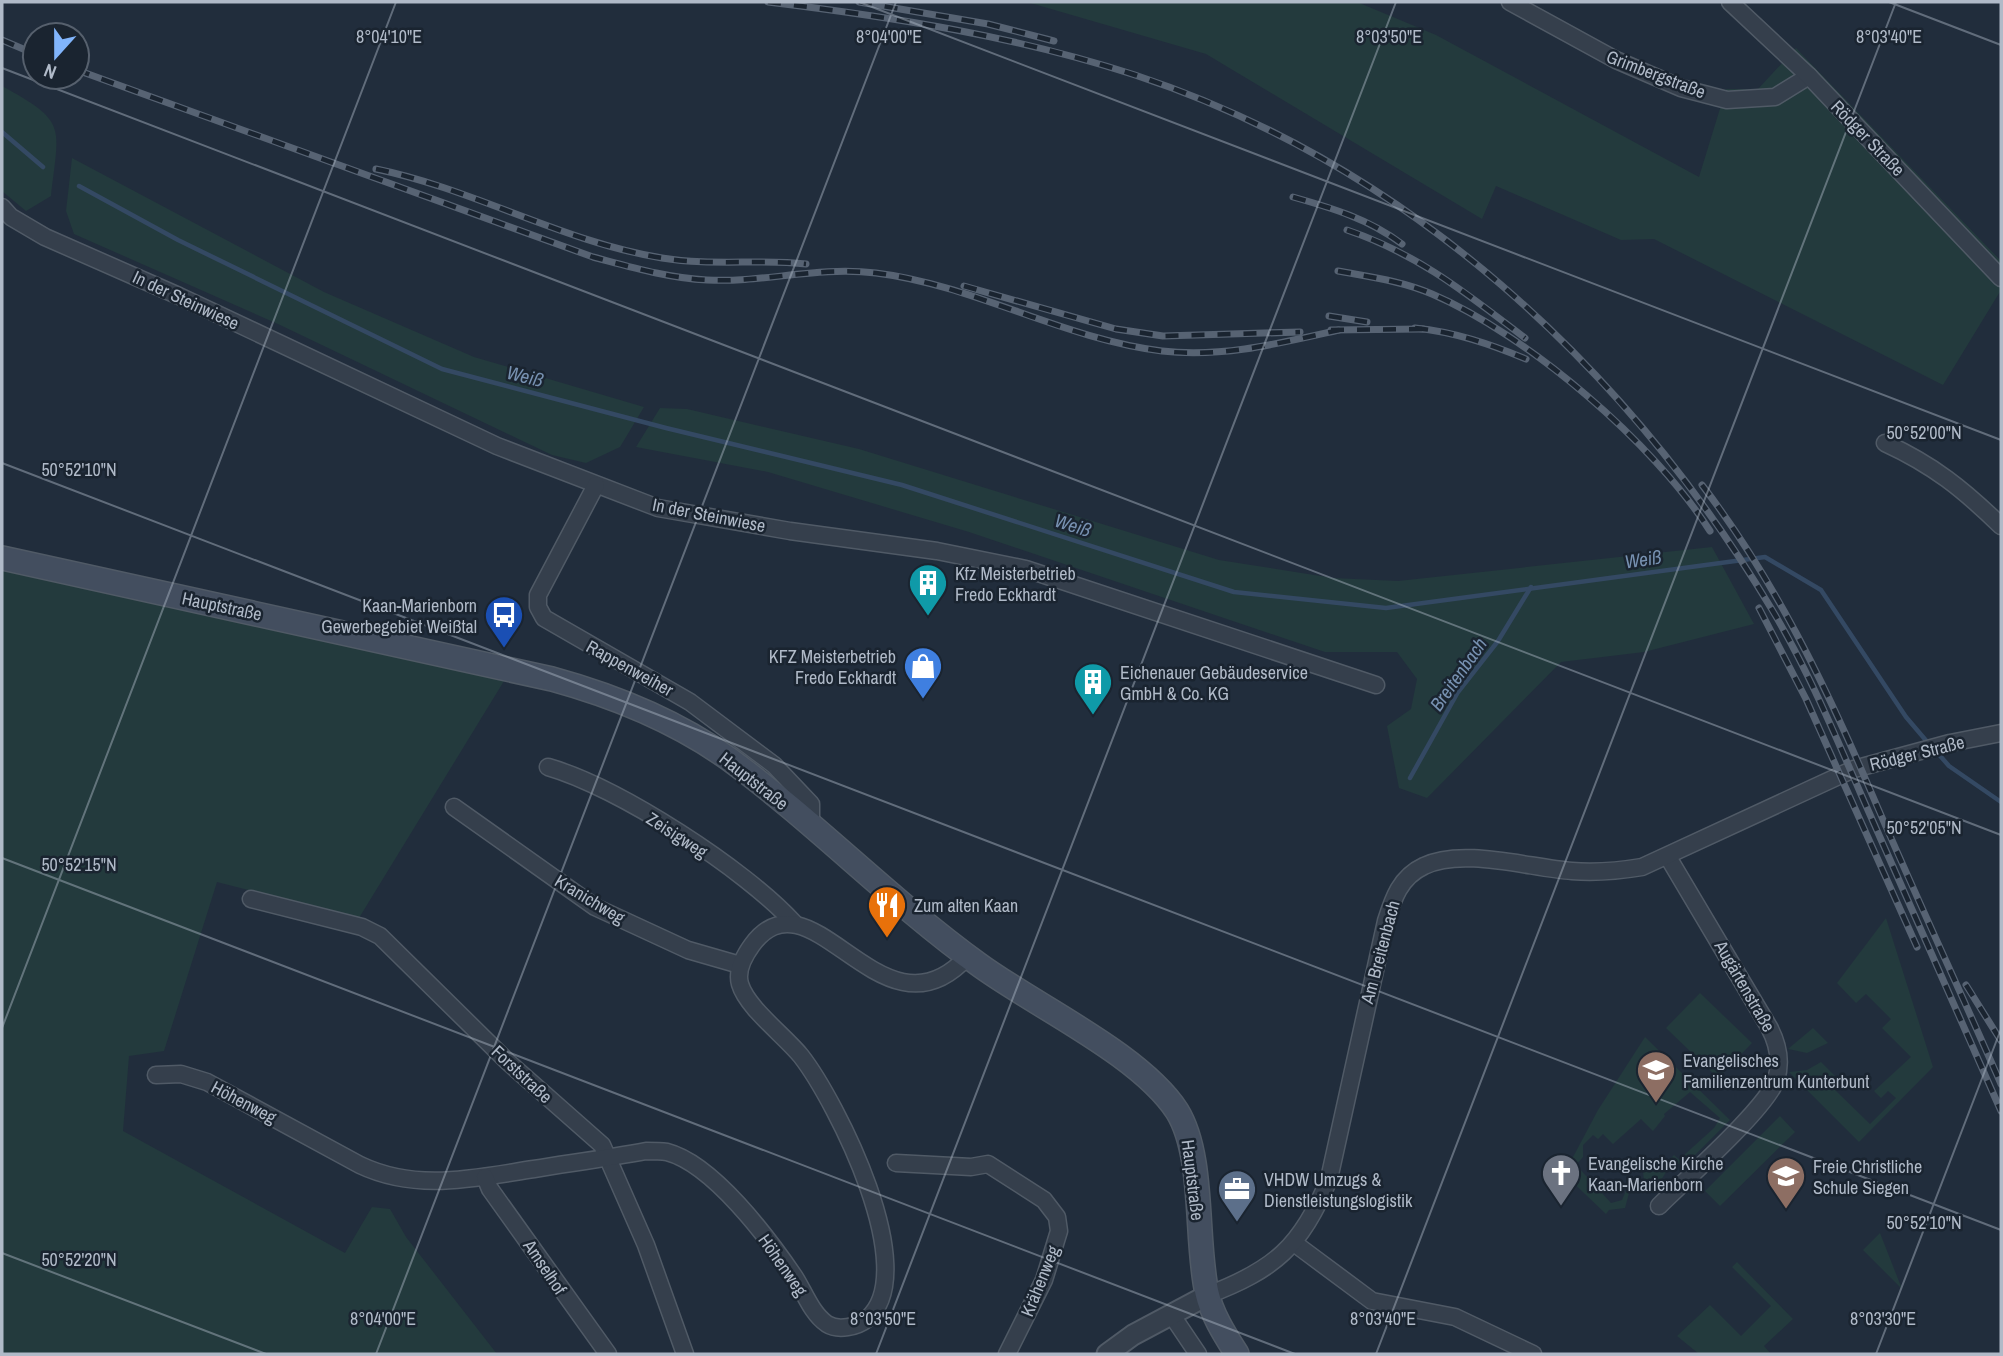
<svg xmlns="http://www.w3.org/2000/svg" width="2003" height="1356" viewBox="0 0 2003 1356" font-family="'Archivo Narrow',sans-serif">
	<rect width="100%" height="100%" fill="#212d3c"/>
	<g fill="#233a3d">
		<path d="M1027,2h330l79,33 263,142 27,-88h32l38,-41 205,213v29l-58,95 -289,-146 -33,1 -125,-54 -14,33 -276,-165z"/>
		<path d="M2,86c66,36 57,40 49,110l-25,15 -24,-20z"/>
		<path d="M72,158l252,134 150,65 170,50 -24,40 -34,16 -34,-8 -274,-131 -204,-90 -8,-23z"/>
		<path d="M660,408l27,1 172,40 360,111 114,18 65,3 314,-34 42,77 -110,28 -83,10 -134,136 -28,-10 -12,-62 24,-17 6,-30 -20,-27h-72l-356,-120 -201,-60 -132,-25z"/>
		<path d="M2,567l502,114 -145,237 -142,-36 -53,169 -35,5 -6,75 222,122 27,-46 18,2 16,28 91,117h-495z"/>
		<path d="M1886,918l47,149 -74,75 -70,-70 18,-2 14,-8 20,20 -7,7 36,35 26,-26 -8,-7 -7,7 -7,-7 37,-34 -29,-29 9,-9 -25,-25 -10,9 -19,-20z"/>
		<path d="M1700,993l52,50 -34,35 -52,-50z"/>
		<path d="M1813,1028l15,15 -21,10 -19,-4z"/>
		<path d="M1645,1037l85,83 -42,42 -5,-6 31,-28 6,-10 -30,-26 -26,22 1,2 -12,15 -12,-12 -28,25 -10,-10 -5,5 -5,-4 -10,10v12l-7,8 35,38 11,-3 5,-12 2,5 -4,15 -16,2 -3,4 -42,-40 34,-64z"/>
		<path d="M1780,1116l15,16 -75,74 -15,-15z"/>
		<path d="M1674,1155l9,8 -13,3 -16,25 -9,-1 -2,-18 10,-10 8,6z"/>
		<path d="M1880,1233l22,56 -39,-39z"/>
		<path d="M1737,1262l56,57 -29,27 7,8h-72l-22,-18 33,-31 31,31 30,-30 -39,-39z"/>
	</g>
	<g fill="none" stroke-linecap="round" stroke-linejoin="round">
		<g stroke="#344963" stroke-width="4.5">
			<path d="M2,132l41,35"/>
			<path d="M79,186l99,54 264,129 224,59 236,57 332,107 152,16 379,-51 56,33 85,127 23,27"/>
			<path d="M1935,750l14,16 52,36"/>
			<path d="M1410,778l48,-86 40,-51 33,-54"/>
		</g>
		<g stroke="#505a66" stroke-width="19">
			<g id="minor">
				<path d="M1510,2l106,58 65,28 46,12 48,-3 34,-21"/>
				<path d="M1730,2l79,74 192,202"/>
				<path d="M2,207l9,10 34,20 134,59 318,150 161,62 132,23 147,20 89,18 350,116"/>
				<path d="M1885,443c48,22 78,46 116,83"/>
				<path d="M596,485l-58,110v12l6,11 146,84 84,63 37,39v21"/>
				<path d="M548,767c70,20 197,102 246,156"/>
				<path d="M454,807l141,100 93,43 52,15"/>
				<path d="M251,899l111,28 18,9 128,126 94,83 44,100 39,109"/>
				<path d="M156,1075l25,-1 26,8 153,83c57,27 114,13 174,4 37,-6 74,-11 112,-18 6,0 14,0 21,1 46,12 101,86 127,124 10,15 17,37 33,48 11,7 30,3 40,-5 56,-47 -31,-218 -66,-263 -16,-20 -54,-48 -61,-72 -4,-14 4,-28 12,-39 60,-81 130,104 215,12"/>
				<path d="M896,1163l75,4 17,-3 56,36 13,17 2,14 -15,49 -37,74"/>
				<path d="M485,1177l5,12 118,165"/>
				<path d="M1659,1206c25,-25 108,-98 117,-126 6,-19 2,-36 -7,-53l-101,-170"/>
				<path d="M1294,1243l78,58 83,16 78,37"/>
				<path d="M1208,1295c66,-25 94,-49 121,-116l57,-258c7,-22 14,-44 38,-55 38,-19 106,2 148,5 24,2 46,0 70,-4l212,-98 96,-26 51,-10"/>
				<path d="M1171,1314l27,40"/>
			</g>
		</g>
		<g stroke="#505a66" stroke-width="23">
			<path id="tertiary" d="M1107,1354l26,-19 75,-40"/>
		</g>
		<g stroke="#505a66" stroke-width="26">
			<path id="secondary" d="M2,558l550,121c62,17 124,42 177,80 87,64 162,142 249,205 57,42 162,90 199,147 28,45 18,129 30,182 5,22 18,42 30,61"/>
		</g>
		<use href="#minor" stroke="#353f4c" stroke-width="16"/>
		<use href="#tertiary" stroke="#353f4c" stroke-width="19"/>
		<use href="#secondary" stroke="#434e5f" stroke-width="23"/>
		<g stroke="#576373" stroke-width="7">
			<g id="rail">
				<path d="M768,2c125,15 247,34 367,73 272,90 490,290 636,533 35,58 62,122 89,184 47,106 94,213 141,319"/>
				<path d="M859,2l129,22 66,17"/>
				<path d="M2,40l33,14"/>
				<path d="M77,70l516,187c38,10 75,21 114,23 57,3 109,-14 169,-7 98,12 187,66 286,78 60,7 119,-8 177,-21"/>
				<path d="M376,169c98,20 187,73 286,89 48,8 96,1 144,6"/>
				<path d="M1293,197c39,11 76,22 109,47"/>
				<path d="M1347,230c71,24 119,63 178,108"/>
				<path d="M1338,271c32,6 64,10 94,23 96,41 222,149 278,237"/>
				<path d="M964,286l152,43 47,7 137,-4"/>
				<path d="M1329,316l38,6"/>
				<path d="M1415,328c40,4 75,16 111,31"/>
				<path d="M1331,330l92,-1"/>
				<path d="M1702,485c72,94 123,199 169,307 42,98 87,194 130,292"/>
				<path d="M1759,608l47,91 111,248"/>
				<path d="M1966,985l35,56"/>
			</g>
		</g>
		<use href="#rail" stroke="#1a2430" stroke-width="4.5" stroke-dasharray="13" stroke-linecap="butt"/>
	</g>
	<path fill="none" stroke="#b0bac8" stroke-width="2" stroke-opacity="0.45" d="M859,2l1142,438M1889,2l112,43M2,68l1999,767M2,463l1999,767M2,858l1293,496M2,1028l394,-1026M2,1253l264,101M376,1354l520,-1352M876,1354l520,-1352M1376,1354l520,-1352M1876,1354l125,-325"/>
	<defs>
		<g id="building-pin" transform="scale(2.0125)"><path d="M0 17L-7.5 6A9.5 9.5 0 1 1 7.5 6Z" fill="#0f9aa8" stroke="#1a2430"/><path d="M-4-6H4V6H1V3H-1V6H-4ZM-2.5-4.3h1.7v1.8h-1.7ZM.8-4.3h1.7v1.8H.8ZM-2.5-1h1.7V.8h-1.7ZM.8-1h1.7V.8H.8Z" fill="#fff"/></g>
		<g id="bus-pin" transform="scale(2.0125)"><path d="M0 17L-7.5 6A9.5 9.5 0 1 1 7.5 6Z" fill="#1a4fb4" stroke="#1a2430"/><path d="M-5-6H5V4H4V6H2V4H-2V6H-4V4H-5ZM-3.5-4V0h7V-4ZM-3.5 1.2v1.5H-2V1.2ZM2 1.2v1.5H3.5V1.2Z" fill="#fff"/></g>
		<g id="shop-pin" transform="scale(2.0125)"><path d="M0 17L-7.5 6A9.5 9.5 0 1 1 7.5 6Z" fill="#3f7fe0" stroke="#1a2430"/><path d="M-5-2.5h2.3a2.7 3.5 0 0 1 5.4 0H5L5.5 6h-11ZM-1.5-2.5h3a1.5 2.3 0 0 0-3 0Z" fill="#fff"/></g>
		<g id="restaurant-pin" transform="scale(2.0125)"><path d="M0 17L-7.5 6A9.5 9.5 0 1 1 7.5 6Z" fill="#e8710a" stroke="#1a2430"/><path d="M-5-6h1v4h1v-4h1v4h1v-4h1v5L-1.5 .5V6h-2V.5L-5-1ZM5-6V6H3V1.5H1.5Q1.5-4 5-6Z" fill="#fff"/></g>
		<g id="school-pin" transform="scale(2.0125)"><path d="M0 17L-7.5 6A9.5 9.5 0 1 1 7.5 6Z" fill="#8d6e63" stroke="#1a2430"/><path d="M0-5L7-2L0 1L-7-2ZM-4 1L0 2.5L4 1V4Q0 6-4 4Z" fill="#fff"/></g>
		<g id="church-pin" transform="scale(2.0125)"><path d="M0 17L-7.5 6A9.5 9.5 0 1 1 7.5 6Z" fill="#6b7280" stroke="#1a2430"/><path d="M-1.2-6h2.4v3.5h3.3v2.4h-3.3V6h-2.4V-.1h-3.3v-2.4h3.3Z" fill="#fff"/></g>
		<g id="office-pin" transform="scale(2.0125)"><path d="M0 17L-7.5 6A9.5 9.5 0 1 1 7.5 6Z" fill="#5c6f8a" stroke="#1a2430"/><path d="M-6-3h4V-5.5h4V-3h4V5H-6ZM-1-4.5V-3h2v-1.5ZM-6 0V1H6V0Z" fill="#fff"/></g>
	</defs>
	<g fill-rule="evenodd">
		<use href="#building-pin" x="928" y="583"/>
		<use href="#bus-pin" x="504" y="615"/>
		<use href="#shop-pin" x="923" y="666"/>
		<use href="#building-pin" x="1093" y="682"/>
		<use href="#restaurant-pin" x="887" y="905"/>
		<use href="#school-pin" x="1656" y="1070"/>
		<use href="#church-pin" x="1561" y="1173"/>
		<use href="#school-pin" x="1786" y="1176"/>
		<use href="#office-pin" x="1237" y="1189"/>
	</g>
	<g text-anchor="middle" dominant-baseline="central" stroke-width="5" stroke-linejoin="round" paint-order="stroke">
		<g font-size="18" fill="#b0bac8" stroke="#1a2430">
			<text transform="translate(1656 74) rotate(21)">Grimbergstraße</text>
			<text transform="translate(1868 138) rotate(46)">Rödger Straße</text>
			<text transform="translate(186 300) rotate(25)">In der Steinwiese</text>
			<text transform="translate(709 515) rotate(11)">In der Steinwiese</text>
			<text transform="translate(222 606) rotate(12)">Hauptstraße</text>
			<text transform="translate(630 668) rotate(29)">Rappenweiher</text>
			<text transform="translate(1917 753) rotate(-14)">Rödger Straße</text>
			<text transform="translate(754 781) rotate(38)">Hauptstraße</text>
			<text transform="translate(677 835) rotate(33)">Zeisigweg</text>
			<text transform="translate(590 899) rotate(31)">Kranichweg</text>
			<text transform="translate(1380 952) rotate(-75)">Am Breitenbach</text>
			<text transform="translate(1745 986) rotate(60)">Augärtenstraße</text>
			<text transform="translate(522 1074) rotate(43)">Forststraße</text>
			<text transform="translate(244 1102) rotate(28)">Höhenweg</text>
			<text transform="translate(1193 1180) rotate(83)">Hauptstraße</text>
			<text transform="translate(783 1265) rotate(55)">Höhenweg</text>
			<text transform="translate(545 1267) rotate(56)">Amselhof</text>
			<text transform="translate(1040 1281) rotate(-68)">Krähenweg</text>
		</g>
		<g font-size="18" fill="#b0bac8" stroke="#1a2430" text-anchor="start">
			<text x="955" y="573">Kfz Meisterbetrieb<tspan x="955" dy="21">Fredo Eckhardt</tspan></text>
			<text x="477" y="605" text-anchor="end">Kaan-Marienborn<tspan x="477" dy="21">Gewerbegebiet Weißtal</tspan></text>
			<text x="896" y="656" text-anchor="end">KFZ Meisterbetrieb<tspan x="896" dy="21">Fredo Eckhardt</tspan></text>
			<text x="1120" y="672">Eichenauer Gebäudeservice<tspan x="1120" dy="21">GmbH &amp; Co. KG</tspan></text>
			<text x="914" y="905">Zum alten Kaan</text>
			<text x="1683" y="1060">Evangelisches<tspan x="1683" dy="21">Familienzentrum Kunterbunt</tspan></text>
			<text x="1588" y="1163">Evangelische Kirche<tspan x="1588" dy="21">Kaan-Marienborn</tspan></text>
			<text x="1813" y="1166">Freie Christliche<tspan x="1813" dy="21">Schule Siegen</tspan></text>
			<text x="1264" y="1179">VHDW Umzugs &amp;<tspan x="1264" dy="21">Dienstleistungslogistik</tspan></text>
		</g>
		<g font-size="19" font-style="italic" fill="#7791b1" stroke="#1a2430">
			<text transform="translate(525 376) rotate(14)">Weiß</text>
			<text transform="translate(1073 525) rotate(18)">Weiß</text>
			<text transform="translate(1643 559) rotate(-8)">Weiß</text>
			<text transform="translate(1458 674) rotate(-55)">Breitenbach</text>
		</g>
	</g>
	<g font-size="18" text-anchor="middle" fill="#b0bac8" stroke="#1a2430" stroke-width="5" stroke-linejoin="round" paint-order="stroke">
		<text x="389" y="43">8°04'10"E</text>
		<text x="889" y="43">8°04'00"E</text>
		<text x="1389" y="43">8°03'50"E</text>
		<text x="1889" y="43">8°03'40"E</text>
		<text x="1924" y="439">50°52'00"N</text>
		<text x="79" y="476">50°52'10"N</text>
		<text x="1924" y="834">50°52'05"N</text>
		<text x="79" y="871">50°52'15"N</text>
		<text x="1924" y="1229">50°52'10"N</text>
		<text x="79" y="1266">50°52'20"N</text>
		<text x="383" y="1325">8°04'00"E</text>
		<text x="883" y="1325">8°03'50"E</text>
		<text x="1383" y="1325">8°03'40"E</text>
		<text x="1883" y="1325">8°03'30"E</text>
	</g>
	<rect width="2003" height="1356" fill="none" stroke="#b0bac8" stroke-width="7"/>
	<g transform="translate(56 56) rotate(201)"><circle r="33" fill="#1a2430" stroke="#56606d" stroke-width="2"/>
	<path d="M0-5L12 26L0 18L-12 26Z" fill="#81b5fc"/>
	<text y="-10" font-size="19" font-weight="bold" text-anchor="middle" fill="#b0bac8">N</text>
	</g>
</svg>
